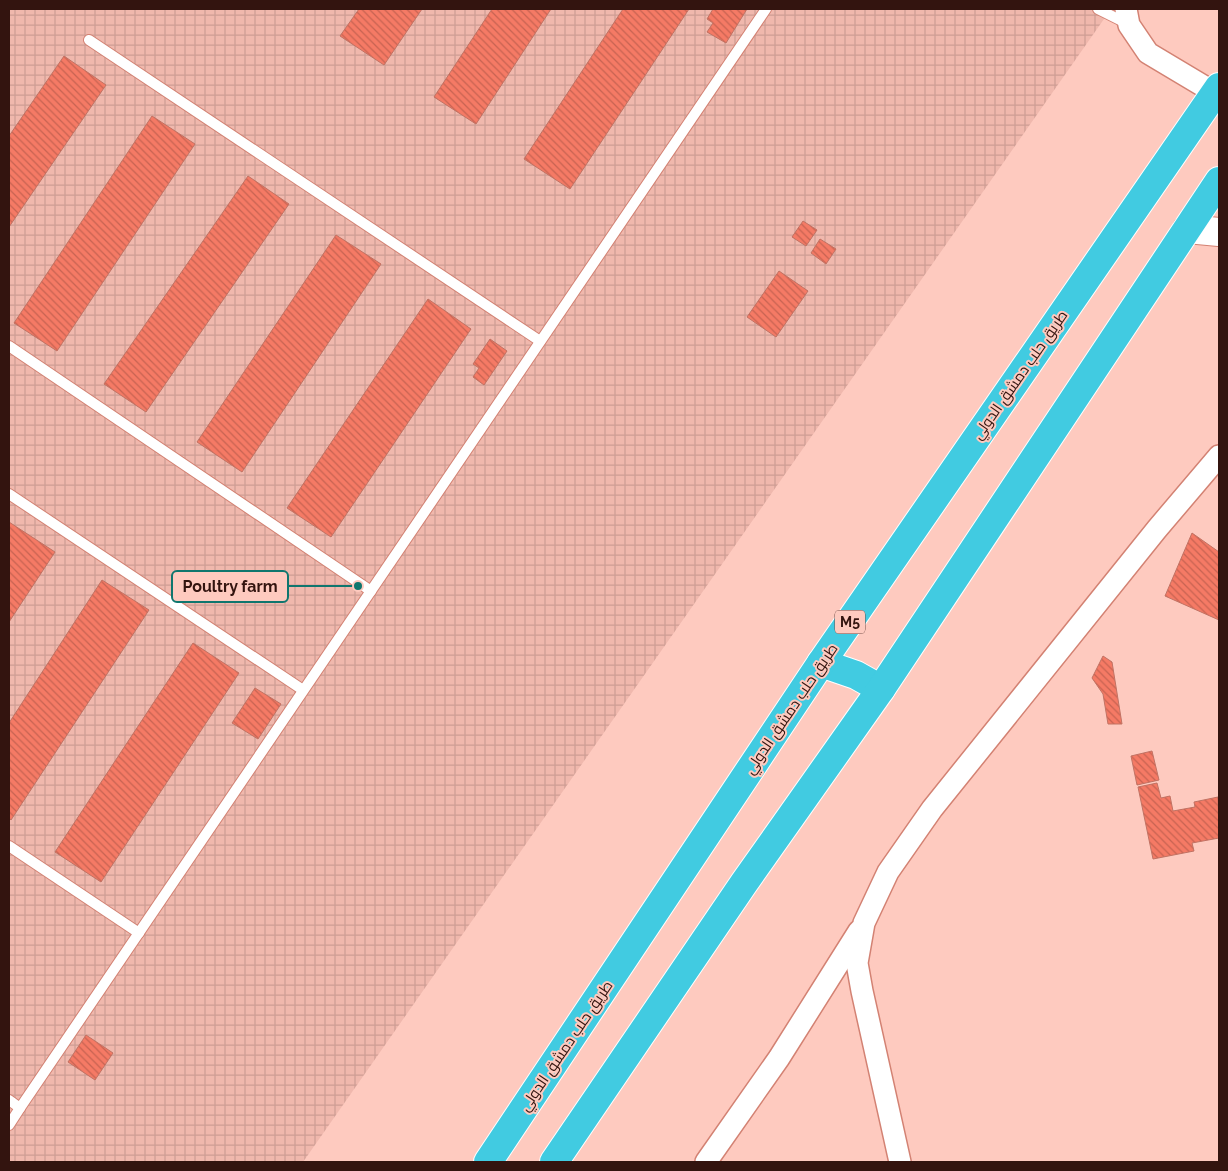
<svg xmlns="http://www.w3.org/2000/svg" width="1228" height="1171" viewBox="0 0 1228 1171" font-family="Raleway,Cairo,sans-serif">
	<defs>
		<pattern id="industrial-grid" width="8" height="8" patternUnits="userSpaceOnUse" patternTransform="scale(1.25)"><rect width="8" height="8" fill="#f0b8ad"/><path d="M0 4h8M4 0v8" fill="none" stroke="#ce9d94"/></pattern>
		<pattern id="building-back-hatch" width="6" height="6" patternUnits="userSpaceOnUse" patternTransform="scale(1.25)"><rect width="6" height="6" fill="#f57a65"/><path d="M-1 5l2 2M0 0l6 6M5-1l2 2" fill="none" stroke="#c76352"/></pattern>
	</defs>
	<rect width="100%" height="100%" fill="#fecabf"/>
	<path fill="url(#industrial-grid)" d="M9,9h1102l-808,1153h-294z"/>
	<g fill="url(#building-back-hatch)" stroke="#c17263">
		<path d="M359,9h63l-38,56 -44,-29z"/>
		<path d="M492,9h59l-75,115 -42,-27z"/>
		<path d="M623,9h66l-119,180 -46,-30z"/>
		<path d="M713,9h34l-21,34 -19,-11 6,-9 -6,-4z"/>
		<path d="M64,56l42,29 -97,142v-91z"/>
		<path d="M152,116l43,28 -138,207 -43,-28z"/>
		<path d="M248,176l41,28 -143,208 -42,-28z"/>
		<path d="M803,221l14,9 -11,16 -14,-9z"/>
		<path d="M336,235l45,29 -139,208 -45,-30z"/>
		<path d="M820,239l16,10 -10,15 -15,-11z"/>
		<path d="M779,271l29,20 -32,46 -29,-20z"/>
		<path d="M428,299l43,30 -140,208 -44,-29z"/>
		<path d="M490,339l17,12 -23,34 -11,-8 6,-9 -6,-4z"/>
		<path d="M9,522l46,30 -46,70z"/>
		<path d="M1192,533l27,19v68l-54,-24z"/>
		<path d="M102,580l47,30 -138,210 -2,-2v-95z"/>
		<path d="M193,643l46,30 -138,209 -46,-30z"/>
		<path d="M1103,656l9,6 10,62h-14l-5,-30 -11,-16z"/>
		<path d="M255,688l26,16 -23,35 -26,-16z"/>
		<path d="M1152,751l7,29 -22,5 -6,-29z"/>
		<path d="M1157,783l4,15 9,-2 3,15 22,-4 -1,-5 24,-5 1,41 -27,5 2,8 -41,8 -15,-72z"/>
		<path d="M86,1035l27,18 -18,27 -27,-18z"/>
	</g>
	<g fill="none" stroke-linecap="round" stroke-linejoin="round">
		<g stroke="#d38273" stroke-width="12">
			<g id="service">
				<path d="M1098,9l30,15"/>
				<path d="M89,40l451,301"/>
				<path d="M9,346l362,245"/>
				<path d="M9,494l294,196"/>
				<path d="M9,846l130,87"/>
				<path d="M9,1100l11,8 -11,17"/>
				<path d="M20,1108l746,-1099"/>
			</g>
		</g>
		<g stroke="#d38273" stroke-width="24">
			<g id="minor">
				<path d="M1126,9l3,16 19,28 67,40"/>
				<path d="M706,1162l73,-104 80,-127"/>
				<path d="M900,1162l-38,-171 -5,-28 7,-40 24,-51 44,-63 225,-280 62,-73"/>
			</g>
		</g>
		<g stroke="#d38273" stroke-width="30">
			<path id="secondary" d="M1187,229l32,3"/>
		</g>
		<g stroke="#fff" stroke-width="30">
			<g id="motorway">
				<path d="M821,663l35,12 25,14"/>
				<path d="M488,1162l333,-499 398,-576"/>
				<path d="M554,1162l190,-279 137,-194 338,-508"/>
			</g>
		</g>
		<use href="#service" stroke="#fff" stroke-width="10"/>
		<use href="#minor" stroke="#fff" stroke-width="21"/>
		<use href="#secondary" stroke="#fff" stroke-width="28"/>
		<use href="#motorway" stroke="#41cbe1" stroke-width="28"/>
	</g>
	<g text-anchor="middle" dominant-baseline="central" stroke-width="4" stroke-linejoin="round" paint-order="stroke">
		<rect fill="#fecabf" stroke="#704b44" stroke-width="1" x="835" y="610.5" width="30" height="23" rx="4"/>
		<g font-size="14" font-weight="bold" fill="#33140f">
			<text x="850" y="622">M5</text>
		</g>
		<g font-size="15" fill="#33140f" stroke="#fecabf">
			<text transform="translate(1020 375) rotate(-55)">طريق حلب دمشق الدولي</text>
			<text transform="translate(791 709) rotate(-56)">طريق حلب دمشق الدولي</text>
			<text transform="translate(566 1046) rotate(-56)">طريق حلب دمشق الدولي</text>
		</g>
	</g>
	<path fill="none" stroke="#0f766e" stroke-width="2" d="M358 586L288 586"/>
	<circle fill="#0f766e" stroke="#fecabf" stroke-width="2" cx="358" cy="586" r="5"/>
	<rect fill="#fecabf" stroke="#0f766e" stroke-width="2" x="172" y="571" width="116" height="31" rx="5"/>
	<g font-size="16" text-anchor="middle" font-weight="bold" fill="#33140f">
		<text x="230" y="592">Poultry farm</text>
	</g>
	<rect width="1228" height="1171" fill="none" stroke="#33140f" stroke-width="20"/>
</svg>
